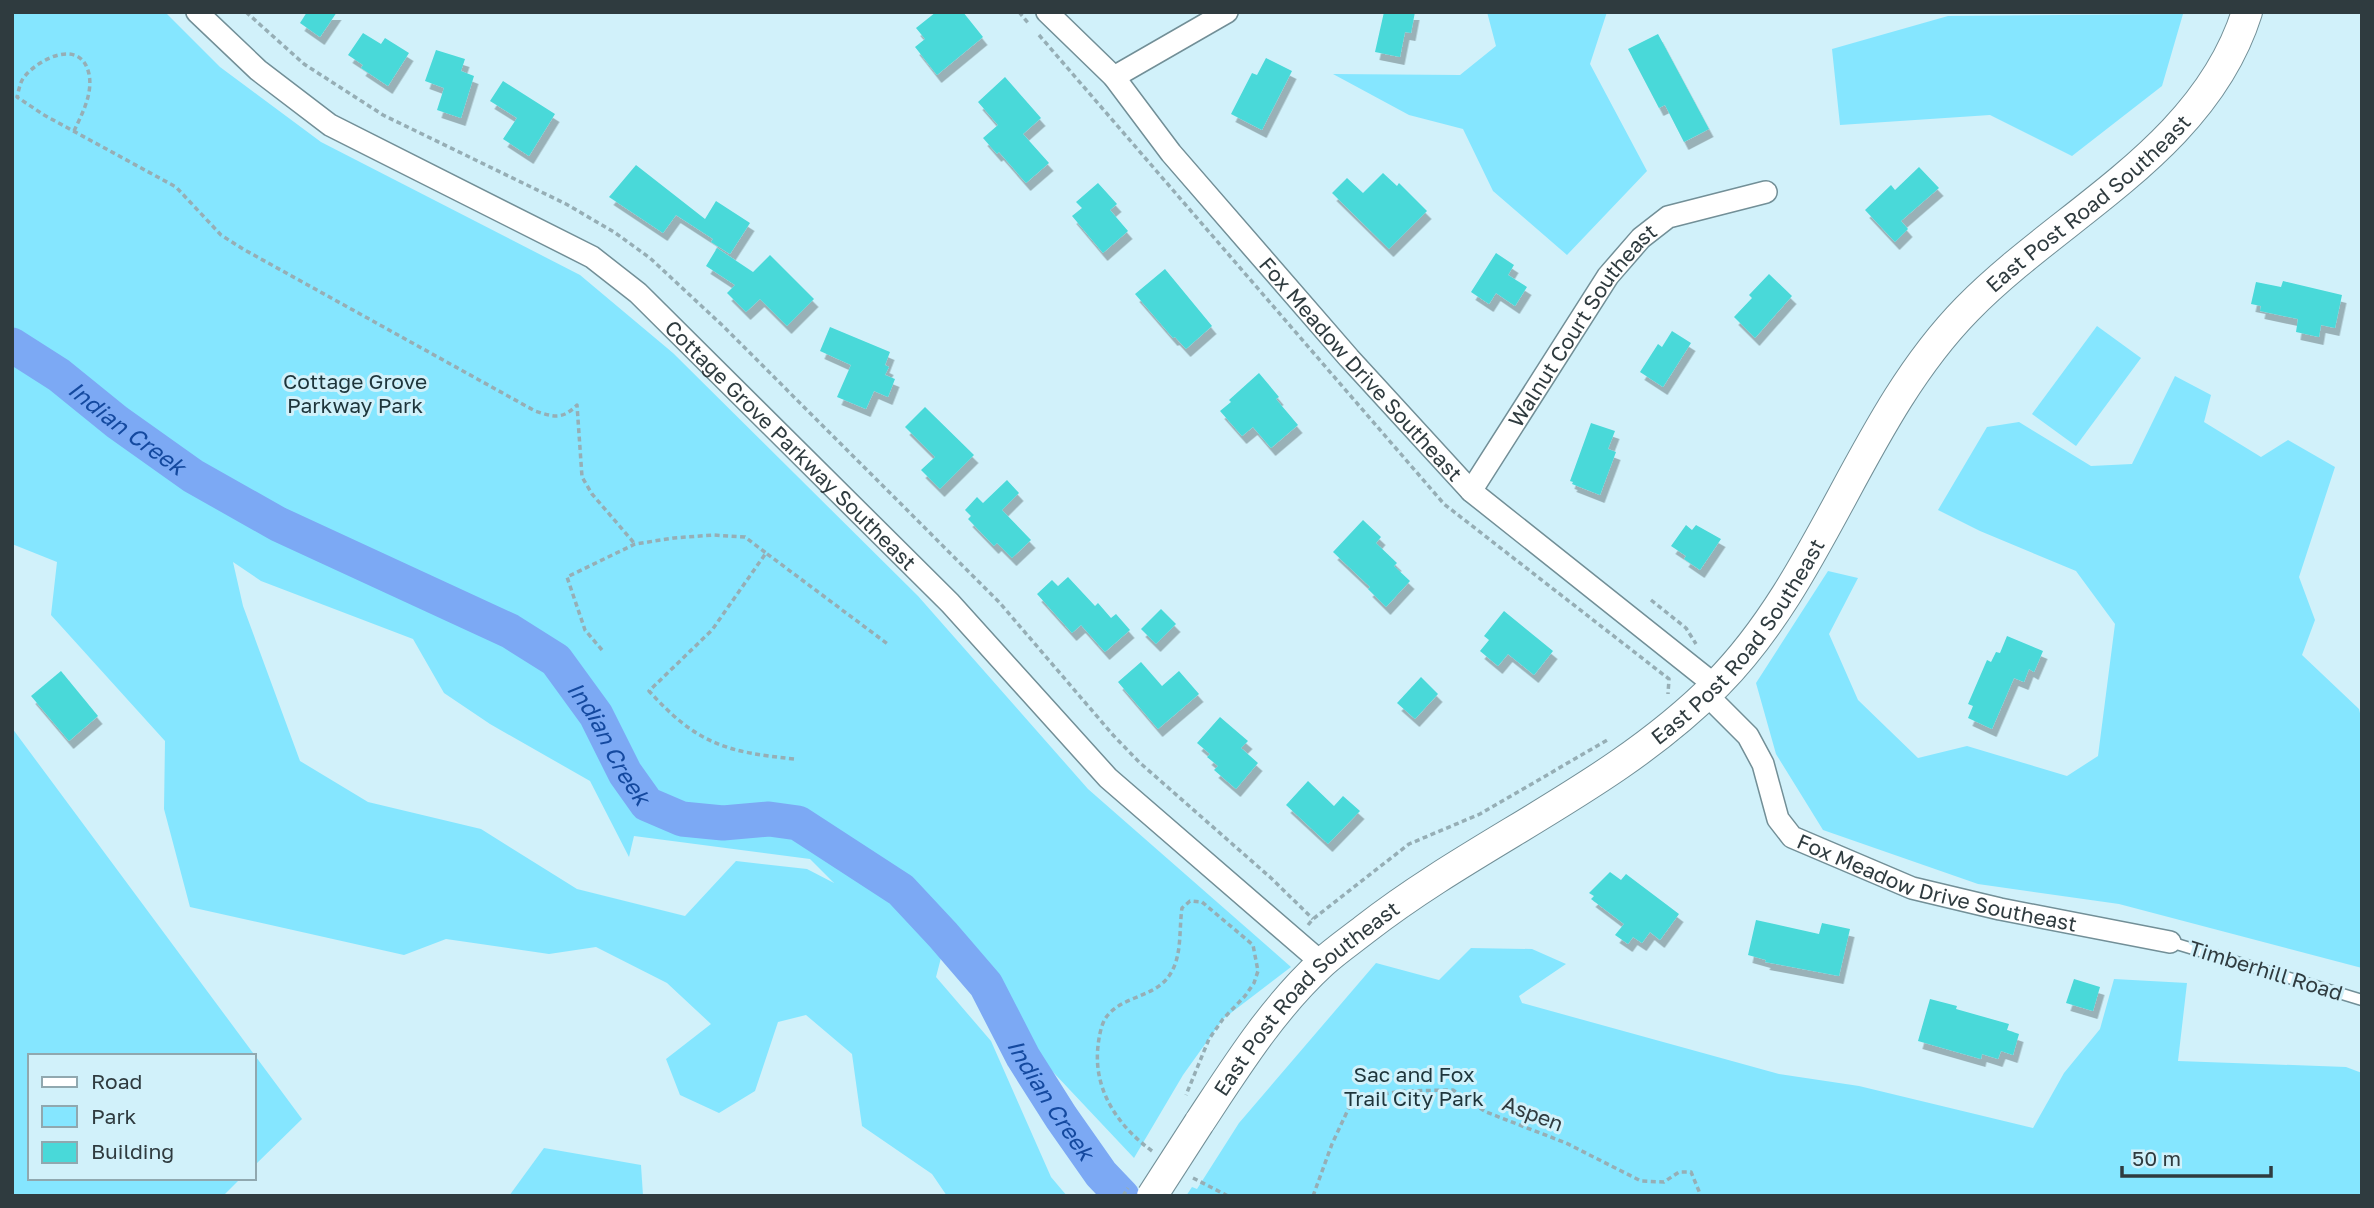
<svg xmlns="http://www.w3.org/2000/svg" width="2374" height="1208" viewBox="0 0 2374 1208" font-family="'Golos Text',sans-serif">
	<defs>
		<filter id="shadow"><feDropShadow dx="4.5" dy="8" stdDeviation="0" flood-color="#0004"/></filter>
	</defs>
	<rect width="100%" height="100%" fill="#d1f1fa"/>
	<g fill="#85e6ff" fill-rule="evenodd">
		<path d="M12,12h153l55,55 101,75 259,133 93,78 245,243 170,193 203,178 -68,52 -40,56 -49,83 -192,-204 -6,23 55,64 60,136 16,19h-120l-15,-22 -70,-48 -10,-72 -46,-39 -28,7 -23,69 -36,22 -39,-18 -14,-36 45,-35 -44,-41 -71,-36 -47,7 -103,-15 -42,16 -214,-48 -26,-98 1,-68 -114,-126 6,-53 -45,-18zM233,562l28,19 152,58 31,54 46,31 100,57 39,76 5,-21 176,23 24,24 -27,-14 -71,-8 -51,55 -108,-27 -96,-60 -113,-27 -68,-41 -57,-155z"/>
		<path d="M1487,12h120l-17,52 57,107 -80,84 -74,-64 -30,-62 -54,-14 -76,-41 127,1 36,-29z"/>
		<path d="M2183,14l-21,72 -90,70 -82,-41 -150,10 -8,-76 116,-33z"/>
		<path d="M2097,326l44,32 -65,88 -44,-32z"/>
		<path d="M2175,376l36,19 -7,27 57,35 27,-17 47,27 -36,110 16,43 -13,35 57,54 3,13v246l-243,-64 -141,-20 -155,-54 -47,-76 -20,-71 72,-112 30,7 -29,56 29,66 60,58 49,-12 100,30 31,-20 17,-132 -39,-53 -96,-40 -42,-21 49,-83 32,-5 72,44 41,-2z"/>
		<path d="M12,728l290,391 -48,47v-110h-224v122h211l-18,18h-211z"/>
		<path d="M1471,948l61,1 34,15 -47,32 3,7 257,71 80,12 174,42 31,-55 36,-44 14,-50 73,4 -9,78 168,6 16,6v123h-1176l6,-9 5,2 42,-66 137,-160 63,17z"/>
		<path d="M544,1148l97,17 2,31h-134z"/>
	</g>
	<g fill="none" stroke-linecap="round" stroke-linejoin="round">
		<path stroke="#7ca9f4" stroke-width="35" id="s1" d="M12,345l47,30 58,47 76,54 85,48 232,107 46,29 40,55 29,58 22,31 35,15 41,4 46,-4 29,4 103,67 42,45 43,50 37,72 38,60 40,57 21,22"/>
	</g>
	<g fill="#49d9d9" filter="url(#shadow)">
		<path d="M307,12h30l-17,25 -20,-14z"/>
		<path d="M936,12h27l20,25 -46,38 -22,-28 10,-8 -9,-11z"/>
		<path d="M1384,12h31l-4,21 -6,-1 -5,25 -25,-5z"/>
		<path d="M363,33l18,11 4,-6 24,15 -21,33 -27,-18 2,-3 -15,-10z"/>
		<path d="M1658,34l51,95 -25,13 -19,-37 -6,3 -31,-59z"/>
		<path d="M436,50l29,9 -4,12 13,5 -13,42 -24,-8 7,-22 -19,-7z"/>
		<path d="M1266,58l26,13 -30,59 -31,-16 21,-41 5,2z"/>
		<path d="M1005,77l36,41 -18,16 26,29 -23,20 -27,-31 -2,2 -14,-16 15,-13 -20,-23z"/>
		<path d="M503,81l52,33 -26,42 -26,-17 14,-21 -27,-17z"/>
		<path d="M636,165l69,54 11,-18 34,22 -20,31 -19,-12 2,-3 -37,-24 -13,18 -54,-36z"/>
		<path d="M1919,167l20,21 -38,33 7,8 -13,13 -30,-32 26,-25 4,5z"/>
		<path d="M1383,173l14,13 2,-3 28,28 -38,38 -57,-56 15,-15 16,15z"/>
		<path d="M1098,183l19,21 -7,6 18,21 -25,22 -31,-37 10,-8 -6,-6z"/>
		<path d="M717,248l36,24 17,-17 44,44 -27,27 -27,-27 -14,13 -19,-19 8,-8 -29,-19z"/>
		<path d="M1496,253l18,12 -6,10 19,12 -12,19 -19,-13 -7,11 -18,-12z"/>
		<path d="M1165,269l47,57 -26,23 -11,-12 -2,1 -38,-44z"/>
		<path d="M1769,274l23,22 -37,42 -21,-21 18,-19 -3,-3z"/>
		<path d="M2283,281l59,14 -7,33 -14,-3 -2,12 -23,-5 2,-13 -38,-8 1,-5 -10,-2 5,-22 25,5z"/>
		<path d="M830,327l60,25 -5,13 4,2 -4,8 10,4 -7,18 -14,-6 -8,18 -29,-12 14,-32 -31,-14z"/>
		<path d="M1672,331l19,12 -28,44 -23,-15 18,-28 4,3z"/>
		<path d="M1259,373l20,24 -3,2 22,26 -27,23 -18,-21 -11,9 -22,-25 11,-9 -2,-2z"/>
		<path d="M925,407l49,48 -34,34 -19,-19 14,-13 -30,-30z"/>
		<path d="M1591,423l24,8 -7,18 8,3 -16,43 -28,-11 1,-2 -3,-1z"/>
		<path d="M1007,480l12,13 -17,17 29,30 -19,18 -15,-15 -3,3 -26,-27 3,-3 -6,-6 12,-13 6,6z"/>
		<path d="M1363,520l18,17 -5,6 21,20 -3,3 16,15 -24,26 -18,-18 2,-2 -37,-35z"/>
		<path d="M1686,525l6,5 4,-5 25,14 -21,31 -16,-11 2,-3 -15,-10z"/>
		<path d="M1068,577l27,29 3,-3 13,15 5,-4 14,16 -25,22 -24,-27 -9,8 -35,-39 15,-14 6,6z"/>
		<path d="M1161,609l15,15 -20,20 -15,-15z"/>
		<path d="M1504,611l49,40 -19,24 -26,-21 -10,12 -18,-15 9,-11 -5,-4z"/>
		<path d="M2007,636l36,15 -9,21 -5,-3 -5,13 -10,-4 -22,51 -24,-11 5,-12 -5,-2 19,-44 4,2 5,-10 4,1z"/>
		<path d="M1141,662l21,24 17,-15 20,23 -41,35 -40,-47z"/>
		<path d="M61,671l37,45 -29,25 -38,-45z"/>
		<path d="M1421,677l17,17 -23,25 -18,-16z"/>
		<path d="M1220,717l28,24 -7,7 17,15 -22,26 -22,-19 4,-4 -11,-9 3,-3 -13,-11z"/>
		<path d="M1308,781l26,25 9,-10 17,15 -32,33 -42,-39z"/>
		<path d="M1610,872l11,8 5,-6 53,40 -19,26 -10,-8 -8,11 -9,-6 -5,7 -13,-9 9,-11 -33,-25 3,-3 -5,-3z"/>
		<path d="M1756,920l63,14 3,-11 28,6 -11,47 -74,-14 1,-2 -18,-5z"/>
		<path d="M2074,979l26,8 -7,24 -27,-8z"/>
		<path d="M1930,999l27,7 -1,3 53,15 -2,6 12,4 -6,21 -12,-4 -3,8 -16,-5 -1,5 -63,-18z"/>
	</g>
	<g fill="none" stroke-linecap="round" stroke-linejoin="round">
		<g stroke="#728f97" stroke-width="13">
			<path id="service" d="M2170,942l192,58"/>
		</g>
		<g stroke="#728f97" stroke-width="24">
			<g id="minor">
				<path id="s2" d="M197,12l61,58 72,55 262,132 46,36 312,310 158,175 214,185"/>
				<path id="s3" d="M1047,12l67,65 57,76 178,205 122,133 245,195"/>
				<path d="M1114,77l113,-65"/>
				<path id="s4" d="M1471,491l137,-215 33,-38 27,-21 98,-25"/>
				<path id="s5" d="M1706,694l42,42 15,28 15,55 14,18 120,51 88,21 170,33"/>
			</g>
		</g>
		<g stroke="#728f97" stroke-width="32">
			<g id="secondary">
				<path id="s6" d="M1199,1123c37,-56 73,-114 123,-160 13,-12 29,-23 43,-34 113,-88 250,-142 352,-245 106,-107 144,-267 250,-375 94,-96 237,-160 280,-297"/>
			</g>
		</g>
		<g stroke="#96aeb5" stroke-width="3.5" stroke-dasharray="5 3.5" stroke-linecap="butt">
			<path d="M246,12l58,52 79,51 183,89 48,28 36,26 73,68 276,276 114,133 26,27 132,116 42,41"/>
			<path d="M1019,12l10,12"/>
			<path d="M1039,35l405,469 225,175 -1,15"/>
			<path d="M74,131c8,-17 19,-37 15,-57 -8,-36 -49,-16 -64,2 -5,5 -6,14 -8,21l27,18 132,72 45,48 22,14 292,162c19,6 27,9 42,-6l5,72 10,17 43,50"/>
			<path d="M1651,600l35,28 10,16"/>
			<path d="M602,650l-17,-20 -18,-53 68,-33 39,-6 39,-3 32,2 21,16"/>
			<path d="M794,759c-68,-7 -97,-15 -145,-68l63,-61 54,-77 123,92"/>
			<path d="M1308,925l5,-6 96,-75 71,-30 129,-75"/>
			<path d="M1152,1151c-34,-25 -59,-61 -54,-105 1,-9 3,-22 9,-30 18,-22 51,-18 65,-45 10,-18 7,-43 10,-63l8,-7 12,1 51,43 5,26 -4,12 -9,13 -22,23 -14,20 -23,56"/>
			<path d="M1193,1178l35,18"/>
			<path d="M1313,1196l19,-52 21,-45 49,-8 51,-1 33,22 80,31 75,38 23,1 15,-10h12l10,24"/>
		</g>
		<use href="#service" stroke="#fff" stroke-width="10"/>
		<use href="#minor" stroke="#fff" stroke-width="21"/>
		<use href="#secondary" stroke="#fff" stroke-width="30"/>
		<g stroke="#728f97" stroke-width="32" stroke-linecap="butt">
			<path id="secondary-bridge" d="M1152,1196l47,-73"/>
		</g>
		<path stroke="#96aeb5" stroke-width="3.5" stroke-dasharray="5 3.5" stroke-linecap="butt" d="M1123,1196l5,-8"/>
		<use href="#secondary-bridge" stroke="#fff" stroke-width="30"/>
	</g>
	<g text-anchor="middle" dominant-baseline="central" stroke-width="6" stroke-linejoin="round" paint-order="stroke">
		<g font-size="21" fill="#2f3b3f" stroke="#d1f1fa">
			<text stroke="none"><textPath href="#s6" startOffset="1300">East Post Road Southeast</textPath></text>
			<text stroke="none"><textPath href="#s4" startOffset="200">Walnut Court Southeast</textPath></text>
			<text stroke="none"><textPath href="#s3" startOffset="476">Fox Meadow Drive Southeast</textPath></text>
			<text stroke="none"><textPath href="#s2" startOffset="742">Cottage Grove Parkway Southeast</textPath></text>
			<text stroke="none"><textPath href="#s6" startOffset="733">East Post Road Southeast</textPath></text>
			<text stroke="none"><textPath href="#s5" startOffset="324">Fox Meadow Drive Southeast</textPath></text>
			<text transform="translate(2266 970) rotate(17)">Timberhill Road</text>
			<text stroke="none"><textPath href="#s6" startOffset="166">East Post Road Southeast</textPath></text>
			<text transform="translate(1533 1113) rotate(21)">Aspen</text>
		</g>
		<g font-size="21" fill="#1e353b" stroke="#d1f1fa">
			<text x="355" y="381">Cottage Grove<tspan x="355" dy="24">Parkway Park</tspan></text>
			<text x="1414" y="1074">Sac and Fox<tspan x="1414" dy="24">Trail City Park</tspan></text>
		</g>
		<g font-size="23" font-style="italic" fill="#14499f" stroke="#d1f1fa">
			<text stroke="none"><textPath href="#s1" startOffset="142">Indian Creek</textPath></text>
			<text stroke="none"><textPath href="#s1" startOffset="730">Indian Creek</textPath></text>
			<text stroke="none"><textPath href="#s1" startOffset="1339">Indian Creek</textPath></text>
		</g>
	</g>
	<rect width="2374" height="1208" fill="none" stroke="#2f3b3f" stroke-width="28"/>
	<rect x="28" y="1054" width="228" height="126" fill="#d1f1fa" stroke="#90a8af" stroke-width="2"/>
	<rect x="42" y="1077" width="35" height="10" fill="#ffffff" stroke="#90a8af" stroke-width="2"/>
	<text x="91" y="1089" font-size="21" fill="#2f3b3f">Road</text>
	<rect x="42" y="1106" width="35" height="21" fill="#85e6ff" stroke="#90a8af" stroke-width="2"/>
	<text x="91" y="1124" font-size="21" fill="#2f3b3f">Park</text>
	<rect x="42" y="1142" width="35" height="21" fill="#49d9d9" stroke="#90a8af" stroke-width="2"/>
	<text x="91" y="1159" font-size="21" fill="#2f3b3f">Building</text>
	<path d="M2122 1166v10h149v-10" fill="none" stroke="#2f3b3f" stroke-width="3.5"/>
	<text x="2132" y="1166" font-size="21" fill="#2f3b3f" stroke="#d1f1fa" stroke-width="5" paint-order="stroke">50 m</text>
</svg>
